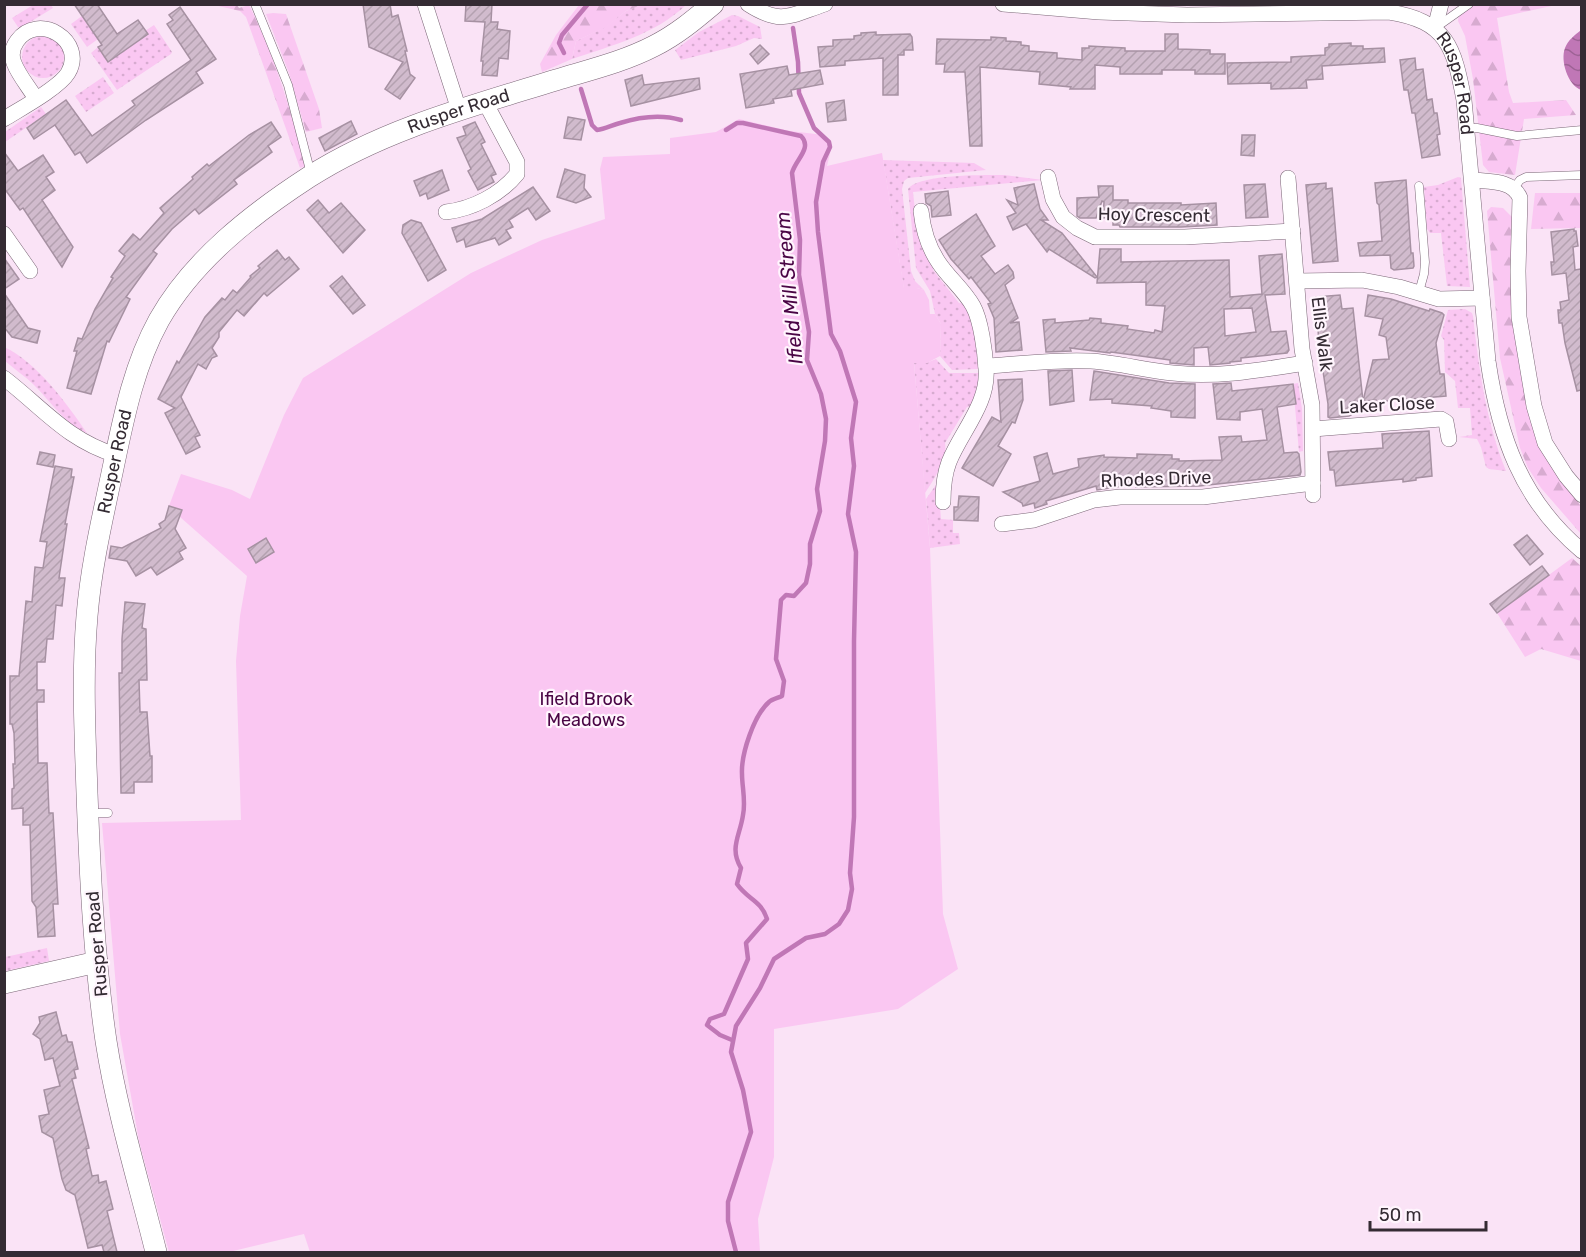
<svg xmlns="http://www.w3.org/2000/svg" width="1586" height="1257" viewBox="0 0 1586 1257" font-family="Rubik,sans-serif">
	<defs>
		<pattern id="grass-dots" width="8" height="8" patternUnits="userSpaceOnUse" patternTransform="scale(1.5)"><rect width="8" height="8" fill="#fac7f2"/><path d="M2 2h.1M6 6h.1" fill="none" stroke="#d7abd0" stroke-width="1.8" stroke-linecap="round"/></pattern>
		<pattern id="forest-firs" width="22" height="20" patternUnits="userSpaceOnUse" patternTransform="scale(1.5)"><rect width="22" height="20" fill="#fac7f2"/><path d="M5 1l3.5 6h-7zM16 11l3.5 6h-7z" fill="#d7abd0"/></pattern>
		<pattern id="water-waves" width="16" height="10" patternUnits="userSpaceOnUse" patternTransform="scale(1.5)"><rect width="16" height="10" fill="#c077b6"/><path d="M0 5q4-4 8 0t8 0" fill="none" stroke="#9d6295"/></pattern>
		<pattern id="building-hatch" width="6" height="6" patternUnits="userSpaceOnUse" patternTransform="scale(1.5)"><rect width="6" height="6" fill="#d1bbcd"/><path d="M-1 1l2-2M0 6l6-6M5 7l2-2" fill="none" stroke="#b4a1b0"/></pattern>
	</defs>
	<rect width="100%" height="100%" fill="#fae3f6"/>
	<g fill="url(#grass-dots)">
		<path d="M33,5h18l2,3 -31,19h-4l-6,-9z"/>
		<path d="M641,5h45c-32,30 -73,40 -114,54l4,-18 29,-14 21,-16z"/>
		<path d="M732,15l6,1 22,11 2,12 -8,-1 -18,8 -55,14 -6,-10 24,-18z"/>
		<path d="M82,16l16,23 -11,8 -16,-23z"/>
		<path d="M154,25l18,27 -1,2 -54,36 -26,-37 7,-6 10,14 40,-26 -3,-4z"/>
		<circle cx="43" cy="57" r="21"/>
		<path d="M103,77l11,16 -28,19 -11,-16z"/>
		<path d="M41,107l5,7 -41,28v-10z"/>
		<path d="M883,160l91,3 12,7 -78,8 -4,3 -2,8 9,82 4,10 9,9 -7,-2 -13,1z"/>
		<path d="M1004,175l39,5 -130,12 4,36 16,35v7l26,33 6,1 10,25 3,40 -26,1 -12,-14 1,-32 -6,-10 -5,-23 -14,-23 -8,-79c10,-15 78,-14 96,-14z"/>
		<path d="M1458,177l3,1 9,109 -23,-1 -6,-53h-11l-3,-4 -3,-42 14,-2z"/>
		<path d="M1465,309l7,4 1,3c6,54 13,105 33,155l-17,-2 -3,-2 -5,-20 -4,-8 -18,-2 13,-2 -2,-27h-12l-3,-27 -10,-9 -1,-32 -3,-4 7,-26z"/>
		<path d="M4,347c33,15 63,57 83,86 -22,-9 -36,-31 -53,-48 -9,-9 -20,-16 -29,-24z"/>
		<path d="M936,359l13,14h30l-1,15 -5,18 -6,1 -22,36c3,14 -11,37 -20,50l-11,-131 12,1z"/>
		<path d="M1298,383l4,26 1,42 -4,1 -6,-68z"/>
		<path d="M938,482l3,37 12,1v13h6l1,11 -30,4 -4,-49z"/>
		<path d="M47,948l2,13 -44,10v-14z"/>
	</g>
	<g fill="url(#forest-firs)">
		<path d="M214,5h23l2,3 10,-3c26,52 42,105 56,161l-5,2 -54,-151 -6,-6z"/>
		<path d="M579,5h62l-15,6 -20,16 -30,14 -4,18 -30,13 -2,-8 16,-29z"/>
		<path d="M1460,5h96l-59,13 12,74 4,11 53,-3 10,15 -52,4 -9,56 -26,-3 -6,-7 -10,-86 -8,-43 -7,-15z"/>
		<path d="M273,13l13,1 33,95 3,19 -16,4 -17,-59 -23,-59z"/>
		<path d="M1535,193h46v35l-50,1z"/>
		<path d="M1491,207l12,1 9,9 25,220c11,27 26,47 44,69v28l-40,-46 -13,-20 -8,-20 -20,-90 -13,-147z"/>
		<path d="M1572,558l9,8v95l-40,-12 -16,8 -28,-44z"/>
	</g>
	<path fill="#fac7f2" d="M739,119l51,12 34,4 8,10 -5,21 55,-13 22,135h13l7,2 5,10 1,14h5l6,10 -1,32 -13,7h-13l16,185 13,366 15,55 -60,40 -124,20v128l-16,62 2,33h-450l-6,-18 -75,18h-60l-30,-111 -19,-107 -18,-211 139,-3 -5,-159 4,-45 7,-40 -67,-59 1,-7 -12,-4 12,-32 51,16 18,9 34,-84 19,-37 168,-105 71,-33 63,-21 -5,-50 3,-12 67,-3v-16l46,-6z"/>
	<path fill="url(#water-waves)" d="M1581,30v60c-13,-5 -21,-29 -16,-42 3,-8 10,-13 16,-18z"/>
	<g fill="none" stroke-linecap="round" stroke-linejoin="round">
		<g stroke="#c077b6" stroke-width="4.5">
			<path d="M564,53l-5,-10 3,-8 26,-31"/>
			<path d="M581,89l11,36 5,5c8,-1 15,-5 23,-7 19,-6 41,-9 61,-3"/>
			<path d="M726,130l11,-7h6l58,13c12,12 -6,24 -9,37l8,67 -1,35 10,57 -2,28 14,34 5,25 -1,22 -8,48 3,22 -10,33v20l-4,19 -12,13 -8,-1 -5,5 -5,59 8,22 -2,15c-4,2 -10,3 -13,6 -15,13 -28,52 -27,72 0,13 4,27 1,41 -3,21 -14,33 -2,53l-4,16c11,16 24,16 30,35l-21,24 2,16 -24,55 -14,5 -3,6 13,10 12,5"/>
			<path d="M736,1252l-8,-31v-19l23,-70 -8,-42 -12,-38 5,-26 24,-38 14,-29 32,-21 19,-4 14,-10 9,-14 4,-21 -2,-16 4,-56v-176l2,-89 -8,-38 6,-48 -3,-28 5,-36 -16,-51 -9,-17 -13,-102 -2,-30 7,-40 7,-15 -1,-5 -15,-14 -15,-35 -1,-31 -5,-34"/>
		</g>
	</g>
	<g fill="url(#building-hatch)" stroke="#a691a2" stroke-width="1.5" fill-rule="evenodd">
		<path d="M74,4h23l20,30 21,-14 10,14 -40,28 -10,-15 4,-2z"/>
		<path d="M363,4h27l2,13 6,-2 9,36h-2l5,23 5,4 -15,21 -15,-10 18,-27 -34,-15z"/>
		<path d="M466,4h26l-1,18h7l-1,7 13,2 -2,28 -9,-1 -2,18 -15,-1 1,-14h-2l4,-39 -20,-1z"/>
		<path d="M180,7l36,52 -20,13 7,11 -57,37 -59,43 -7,-11 -5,3 -20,-30 -21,14 -7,-11 39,-28 26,36 43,-31 -3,-4 59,-41 -24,-36 6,-4 -4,-5z"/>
		<path d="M876,32v3l34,-1 2,3 1,13h-9v5h-6v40h-15v-37l-38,3v4l-25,2 -2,-20 15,-1v-6l21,-1v-3l7,-1v-2z"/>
		<path d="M1165,34h13v15l32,1v4h15v20h-30v-4h-33v4h-42v-7l-25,-2v24h-25l1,-2 -32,-3 1,-12 -60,-5 2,79h-12l-5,-74h-21l1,-8h-9l1,-25 54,1v-3l15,1v3l15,1v3l8,1v5l28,2v5l25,2v-12h7v-2l36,2v3h40z"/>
		<path d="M1351,43v3h12v3l21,-1 1,14 -63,4 1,13 -17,1 1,8 -36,1v-6l-43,1 -1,-21 64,-1v-5l34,-2v-7l4,-1v-3z"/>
		<path d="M760,45l9,9 -11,10 -8,-10z"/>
		<path d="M1415,58l1,12 7,-1 4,31 5,-1 2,14h3l3,21 -3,1 3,20 -18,3 -7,-45h-3l-4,-23h-4l-4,-30z"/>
		<path d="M787,66l2,9 31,-5 3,14 -32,6 1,6 -19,3 1,4 -28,5 -6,-34z"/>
		<path d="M642,75l2,10 55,-7 1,11 -69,17 -6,-26z"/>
		<path d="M844,100l2,20 -18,2 -2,-19z"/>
		<path d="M568,117l17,3 -4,20 -17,-2z"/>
		<path d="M351,121l6,13 -32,17 -6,-13z"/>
		<path d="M271,122l10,15 -13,9 4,6 -38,28 3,4 -38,30 -4,-5 -23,20 -19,22 4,3 -31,43 4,2 -21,43 -2,-1 -16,53 -24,-6 10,-37h-3l4,-13 4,1 13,-30 18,-31 -2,-1 14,-21 -6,-5 14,-17 7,6 24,-27 -4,-5 33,-29 -1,-2 15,-13 2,2 40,-31z"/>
		<path d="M475,122l10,20 -4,2 15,30 -5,2 3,6 -16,8 -10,-19 3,-2 -14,-31 9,-3 -3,-8z"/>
		<path d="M1242,135h13l-1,21 -13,-1z"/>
		<path d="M4,152l14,19 25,-16 11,17 -8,5 9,13 -13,10 31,47 -11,20 -39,-59 -3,2 -16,-22z"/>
		<path d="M565,169l20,6 -1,13 7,9 -15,6 -19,-6z"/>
		<path d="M442,170l7,20 -21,9 -2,-6 -6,3 -6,-15z"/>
		<path d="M1406,180l5,73h2l1,13 -1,2 -19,2 -3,-2 -1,-13 -30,1 -2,-13 24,-2 -3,-36 -2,-2 -2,-20z"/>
		<path d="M1326,183v6l6,-1 6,73 -25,2 -7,-78z"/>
		<path d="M1034,184l6,25 8,11h-7l21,13 35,44 -2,1 -46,-29 -2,3 -21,-28 -13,6 -6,-13 9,-4 -9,-13 11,5 -4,-17z"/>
		<path d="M1265,184l3,33 -22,1 -2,-33z"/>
		<path d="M1098,186h15v14h15v3h53v2l35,-2 1,22 -36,2h-61l-1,-2h-6v-8l-10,1 1,-16 -2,-1 -6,17h-16l-3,-2v-18l22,-1z"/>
		<path d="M533,187l17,24 -14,9 -8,-12 -19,12 4,7 -7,3 5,8 -12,7 -4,-7 -29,9 -2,-8 -7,3 -5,-14 30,-9z"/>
		<path d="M948,191l3,24 -19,2 -1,-11 -5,-3 -1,-9z"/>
		<path d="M318,200l11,13 12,-10 24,27 -22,23 -36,-43z"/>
		<path d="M976,214l19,32 -14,10 14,18 13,-9 5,7 1,6 -9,7 13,33 -8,5 9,-1 3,28 -26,2 -2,-34 -6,-14 3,-1 -20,-26 -2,2 -18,-20 -12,-19z"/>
		<path d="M411,220l10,3 25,47 -18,11 -26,-48 1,-8z"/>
		<path d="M1574,229v2h2l2,15 -5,1 2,23 6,-1v121l-4,1 -12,-48 -3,-20h-3l-1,-13h3l-1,-8 9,-2 -3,-27 -14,2 -1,-13h3l-3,-30z"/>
		<path d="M1100,249h21v13l108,-2 1,37 32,-3 -3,-38 23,-2 3,40 -20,1 6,37 15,-1 3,19 -2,3 -46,5v3l-11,1v1l-20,2 -2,-18 -14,1v17l-24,-2v-3l-59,-8 -1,1 -40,-5 1,3 -25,1 -3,-32 12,-1v4l34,-3 1,-2 11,1v4l27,3 -1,3 27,4 1,-3 7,2 3,-26 -19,-1v-23l-49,1zM1252,308l4,24 -31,4 -1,-27z"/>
		<path d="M277,250l8,10 4,-3 10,12 -32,27 -3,-3 -20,23 -7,-6 -18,22v5l-7,11 5,8 -5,2 -6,11 -8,-5 -17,33 19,38 -5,2 5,10 -14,7 -21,-41 10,-5 -17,-9 19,-38 2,2 26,-46 17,-19 3,2 8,-10 4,3 14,-16 -1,-1 10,-8 -2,-2z"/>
		<path d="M4,258l15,21 -15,10z"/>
		<path d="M342,276l23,29 -12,9 -23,-28z"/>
		<path d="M4,293l24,35 12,3 -3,12 -25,-6 -8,-10z"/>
		<path d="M1340,295l2,14 11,-1 10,93 -13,1 1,13 -2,1 -19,2 -2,-1v-13l-9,-59 -3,-48z"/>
		<path d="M1368,295l23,4 38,12 1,-2 12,4 2,2 -8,28 4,31h4l2,22 -70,6v-2l-13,1 10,-41 16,-1 -3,-22 -7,-2 4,-16 -18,-3z"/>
		<path d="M1072,370l2,31 -24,4 -2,-34z"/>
		<path d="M1094,371l75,12 26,1v34l-24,-1v-6l-20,-3 1,-2 -40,-3v-4l-22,1z"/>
		<path d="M1022,379l1,21 -8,23 -3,-1 -14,24 13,8 -18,32 -31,-18 30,-51 9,5 -3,-42z"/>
		<path d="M1231,383l1,8 61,-7 3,20 -19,3 7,46 13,-1 2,2 2,18 -1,3 -101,11 -63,1v-3l-39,6 -1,-4 -50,15 1,3 -12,4 -1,-5 -11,3 -1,-3 -19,-11 37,-11 -6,-24 13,-4 6,21 26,-7 -1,-8 26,-4v2l33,1v-4l35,1v4h7v2l43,-1 -3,-23 22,-1 1,6 25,-2 -5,-31 -22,3v8l-23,-1 -4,-35z"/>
		<path d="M1429,431l3,45 -16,2v2l-13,2v-3l-67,7 -2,-16h-4l-2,-18 55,-4 -1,-14z"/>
		<path d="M40,452l15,3 -2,12 -16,-3z"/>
		<path d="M55,466l17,3 -1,8h3l-9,47h2l-8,54h6l-3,28 -6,-1 -3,34h-6l-2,23h-8v28h7v12h-7l1,61h9l2,50h4l5,91h-5l2,32 -17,1 -2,-30 -4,-6 -2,-76h-7v-17l-11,1v-20l2,-1 -1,-24h2l-1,-31 -2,-9h-2v-48h9l7,-75 6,1 3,-35 8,1 4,-26 -7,-1z"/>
		<path d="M959,496l20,1 -1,24 -24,-1v-13h4z"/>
		<path d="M169,506l13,4 -7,19 11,19 -7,4 4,7 -26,16 -6,-8 -15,9 -9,-15 -18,-3 2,-12 11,2 39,-20 -2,-4 6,-4z"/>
		<path d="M1527,535l16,19 -13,11 -16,-20z"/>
		<path d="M266,538l8,14 -18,11 -8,-14z"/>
		<path d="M1542,566l7,9 -52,38 -7,-9z"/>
		<path d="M125,602l20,2 -3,24 4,1 1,51h-8l1,32h7l3,44h2v26h-18v11h-13l-2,-120h3v-34z"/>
		<path d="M56,1012l6,24 4,-1 2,7h4l6,27 -4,1 2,8 -4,1 17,69 -3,1 6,27 6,-1 1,8 7,-2 7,28 -6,2 10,41h-13l-2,-7 -14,3 -13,-53 -9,-5 -4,-11 -9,-41 -11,-6 -3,-16 10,-2 -5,-24 16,-4 -7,-28 -8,2 -5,-21 -7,-5 7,-11 -1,-6z"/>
	</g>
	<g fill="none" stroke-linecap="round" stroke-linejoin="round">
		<g stroke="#7b6777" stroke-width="9">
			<g id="lane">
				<path d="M255,4l33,81 23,89"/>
				<path d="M1438,26l31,-22"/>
				<path d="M1467,128h10l40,8 65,-6"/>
				<path d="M1514,188l6,-8 6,-3 56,-2"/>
				<path d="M1419,292l5,-18 1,-12 -6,-76"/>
				<path d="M89,813h19"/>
			</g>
		</g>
		<g stroke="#7b6777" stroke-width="16">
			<g id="street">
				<path d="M425,4l34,106"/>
				<path d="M748,4c34,22 43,11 77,0"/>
				<path id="s1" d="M1003,4l96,8 88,3 202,-3c58,9 65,35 75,88l24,261c11,75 33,139 94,190"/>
				<path d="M1435,28l6,-24"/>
				<path d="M4,119c16,-10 55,-31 64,-46 19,-32 -30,-62 -51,-32 -5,7 -6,15 -3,22 5,13 15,24 22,36"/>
				<path d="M1048,177l5,22 10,18 14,11 18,9h90l108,-6"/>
				<path d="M1288,178l14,171 10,56 1,90"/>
				<path d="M1473,180c17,2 40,0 47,18l-2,73 1,46 15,89 11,37 21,33 16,19"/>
				<path d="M921,211c2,19 7,36 18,52 10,15 25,27 34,43 8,14 12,46 13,63 3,34 -25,63 -37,93 -5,13 -6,26 -6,40"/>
				<path d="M446,212c26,-3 54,-17 71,-38v-12l-32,-60"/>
				<path d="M4,234l26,37"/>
				<path d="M1297,281l65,-1 37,7 40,12 43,-1"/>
				<path d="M986,366c35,-2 70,-7 105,-5 27,2 54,9 82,12 44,5 88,-3 132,-10"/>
				<path d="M4,378c39,30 63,62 112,77"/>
				<path d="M1313,429l128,-10 5,3 3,17"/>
				<path d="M1002,524l32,-4 60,-20 26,-3h83l110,-14"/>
			</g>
		</g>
		<g stroke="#7b6777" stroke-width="22">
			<g id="secondary">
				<path d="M4,983l93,-21"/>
				<path id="s2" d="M156,1252c-17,-69 -39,-140 -50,-211 -12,-82 -16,-166 -19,-248 -2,-59 -5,-118 0,-177 4,-49 15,-96 25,-143 11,-52 21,-106 47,-153 34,-60 93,-106 150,-143 75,-48 163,-71 247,-97 33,-10 67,-18 98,-34 22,-11 40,-26 59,-42"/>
			</g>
		</g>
		<use href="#lane" stroke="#fff" stroke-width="8"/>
		<use href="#street" stroke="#fff" stroke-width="15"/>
		<use href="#secondary" stroke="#fff" stroke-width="21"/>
	</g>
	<g text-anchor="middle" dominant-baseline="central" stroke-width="4.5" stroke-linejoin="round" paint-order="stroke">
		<g font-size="18" fill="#342b33" stroke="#fff5fd">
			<text stroke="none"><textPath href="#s1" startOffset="496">Rusper Road</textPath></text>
			<text stroke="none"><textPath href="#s2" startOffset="1322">Rusper Road</textPath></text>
			<text transform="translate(1154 215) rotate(1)">Hoy Crescent</text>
			<text transform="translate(1322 334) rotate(83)">Ellis Walk</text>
			<text transform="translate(1387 405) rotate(-3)">Laker Close</text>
			<text stroke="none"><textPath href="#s2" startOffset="800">Rusper Road</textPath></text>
			<text transform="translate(1156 479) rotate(-2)">Rhodes Drive</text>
			<text transform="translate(97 944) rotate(-95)">Rusper Road</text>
		</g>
		<g font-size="18" fill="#4a0545" stroke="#fff5fd">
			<text x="586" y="699">Ifield Brook<tspan x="586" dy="21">Meadows</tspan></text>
		</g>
		<g font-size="20" font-style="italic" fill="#4a0545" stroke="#fff5fd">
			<text transform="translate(789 288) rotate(-95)">Ifield Mill Stream</text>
		</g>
	</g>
	<rect width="1586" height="1257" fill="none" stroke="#342b33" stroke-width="12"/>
	<path d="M1370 1221v9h116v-9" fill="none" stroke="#342b33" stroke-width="3"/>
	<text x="1379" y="1221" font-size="18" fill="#342b33" stroke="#fff5fd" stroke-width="4.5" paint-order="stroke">50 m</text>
</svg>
